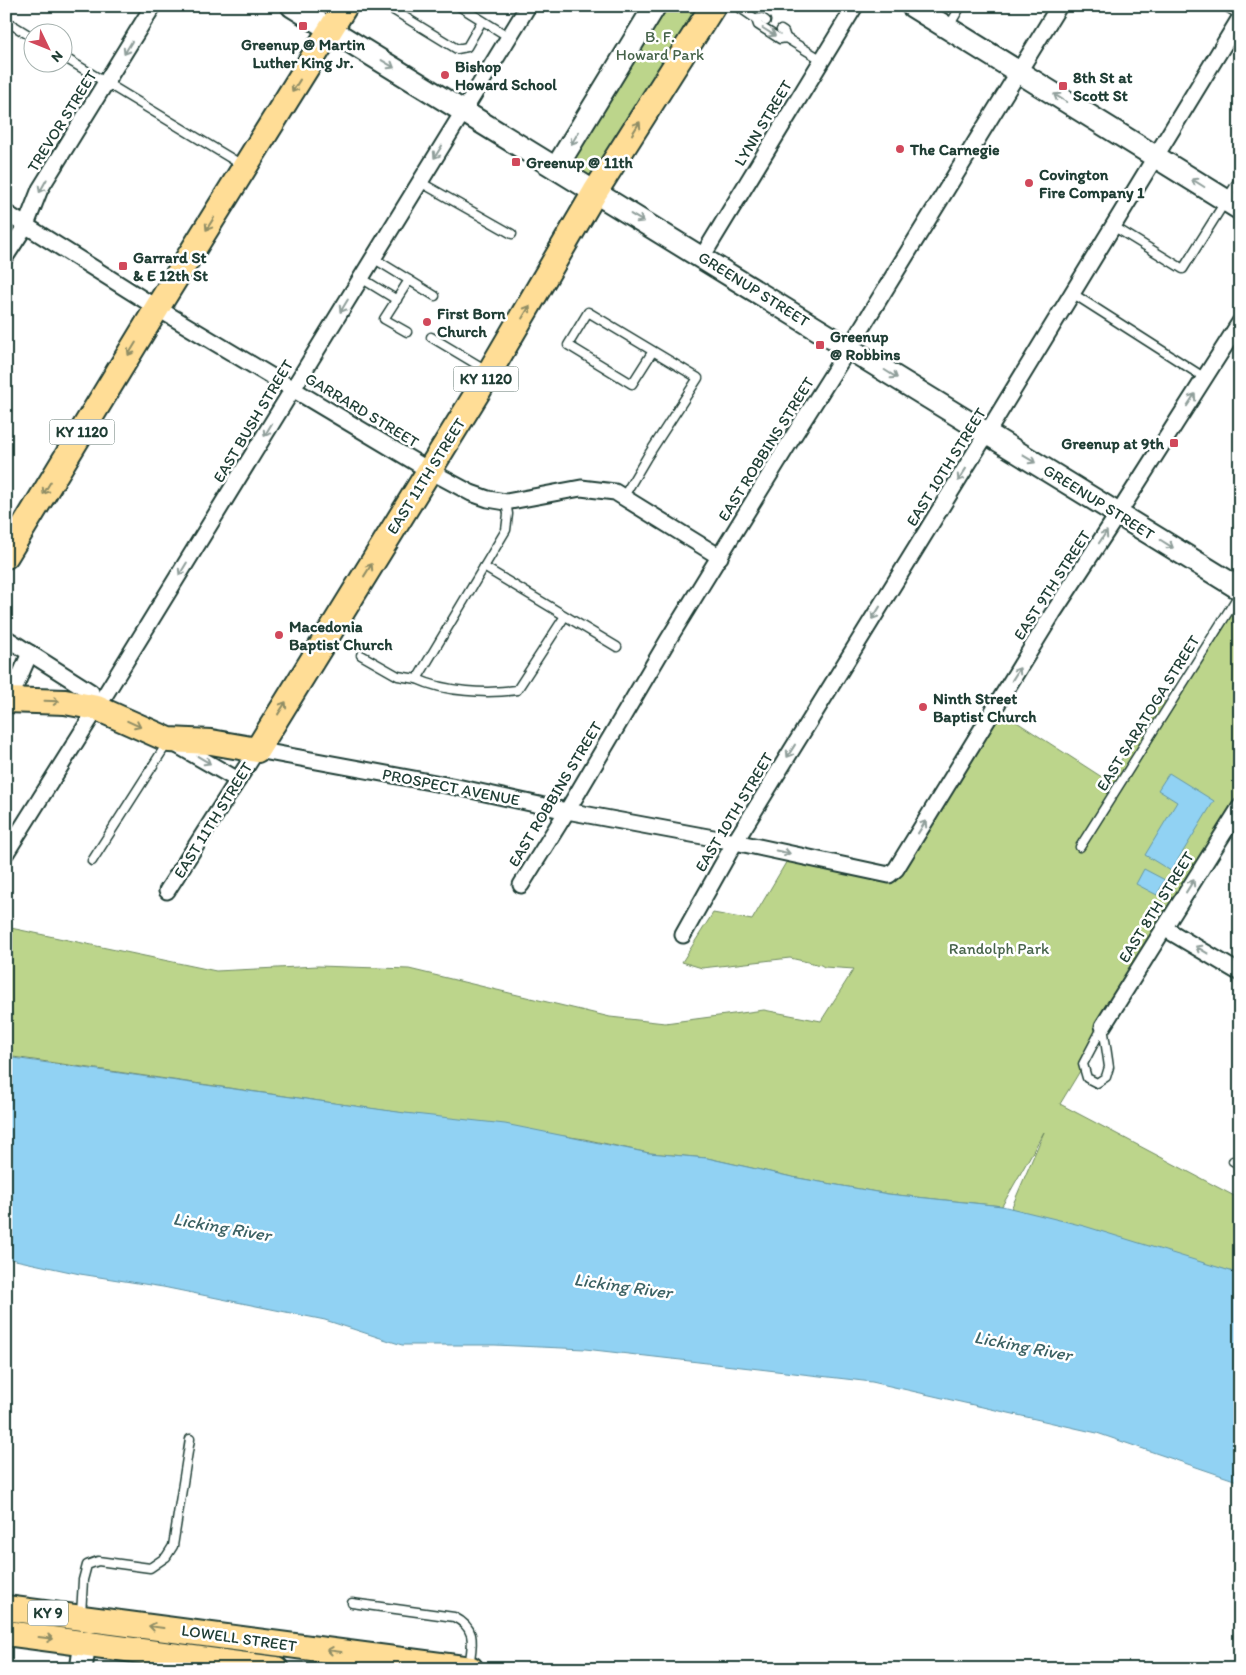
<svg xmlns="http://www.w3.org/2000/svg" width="1246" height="1675" viewBox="0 0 1246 1675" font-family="Itim,sans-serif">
	<rect width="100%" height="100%" fill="#fff"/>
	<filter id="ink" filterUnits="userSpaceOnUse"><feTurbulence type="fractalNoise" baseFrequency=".02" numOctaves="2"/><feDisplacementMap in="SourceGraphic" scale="10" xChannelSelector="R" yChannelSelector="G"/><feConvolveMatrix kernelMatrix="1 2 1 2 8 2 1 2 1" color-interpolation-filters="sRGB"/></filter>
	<g filter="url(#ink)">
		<g fill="#bcd58b" stroke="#6e8960">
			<path d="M655,6h58l-118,186 -39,-24z"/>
			<path d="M1240,593v214l-180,297 180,95v75l-229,-65 33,-77 -42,74 -114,-12 -96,-17 -85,-19 -58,-5 -65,-14 -578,-83v-129l210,44 102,-5 91,3 201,48 55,6 99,-13 57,11 33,-52 -30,-2 -3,-2 -31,-7 -88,10 -20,-6 31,-49 39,7 39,-66 98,21 106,-167 113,73 51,-82 10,4z"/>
			<path d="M6,651c11,11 8,17 0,29z"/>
		</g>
		<g fill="#91d2f3" stroke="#6396a7">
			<path d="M1169,773l45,28 -43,70 -26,-16 32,-53 -19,-12z"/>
			<path d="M1144,869l21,11 -8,15 -21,-11z"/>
			<path d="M6,1057l399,56 100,11 144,29 58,5 85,19 96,17 114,12 82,20 156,48v208l-143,-49 -225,-51 -287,-33 -90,-4h-93l-77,-25 -162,-33 -83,-13 -74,-16z"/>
		</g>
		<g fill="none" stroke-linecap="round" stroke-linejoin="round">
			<g stroke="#1f3d34" stroke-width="11">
				<g id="lane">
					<path d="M389,6l1,2 67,41 10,-2 15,-26"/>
					<path d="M459,6l50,31"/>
					<path d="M737,6l19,13 6,-1 4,3"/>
					<path d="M1225,6l15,9"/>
					<path d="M756,19l2,6 22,14 6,-1 36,22"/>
					<path d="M6,21l26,16"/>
					<path d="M949,26l12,-20"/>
					<path d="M781,30l3,2 2,6"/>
					<path d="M62,56l180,109"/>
					<path d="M420,182l92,52"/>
					<path d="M1113,226l70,43 57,-91"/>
					<path d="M373,258l36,22 -25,39 23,13"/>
					<path d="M361,278l36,22"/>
					<path d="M409,280l26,16"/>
					<path d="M1072,293l133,85"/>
					<path d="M431,337l57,34"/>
					<path d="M624,496l23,-39 51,-79 -110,-66 -20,33 64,39 21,-33"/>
					<path d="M506,502l2,12 -2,16 -89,149c28,13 69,15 100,11l48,-74"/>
					<path d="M484,567l133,80"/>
					<path d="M361,655l37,21 19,3"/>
					<path d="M1080,847l160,-254"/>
					<path d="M92,861l76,-119"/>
					<path d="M1103,1026l6,41 -3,10 -9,6 -10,-5 -4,-14z"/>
					<path d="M1233,1161l7,4"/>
					<path d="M352,1603l102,14c24,12 18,27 15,50"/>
					<path d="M81,1615l2,-35 4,-15 11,-4 52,7 16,-11 7,-11 17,-107"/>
				</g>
			</g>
			<g stroke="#1f3d34" stroke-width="19">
				<g id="street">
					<path d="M6,213l151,95 273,163 41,22 17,6 18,3 75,-14 34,4 105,65"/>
					<path d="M6,256l20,-31 14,-36 113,-183"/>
					<path d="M702,257l153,-251"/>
					<path d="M6,638l85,54"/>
					<path d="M6,695l9,-8 15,-34"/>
					<path d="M175,744l63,36"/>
					<path d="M6,853l91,-145 431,-702"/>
					<path d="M521,885l46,-74 101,-171 126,-205 65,-103 200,-326"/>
					<path d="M167,891l90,-141 200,37 110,24 168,31 154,33 7,-6 157,-256 65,-99 122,-192"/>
					<path d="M1164,928l76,45"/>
					<path d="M683,935l52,-93 252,-409 253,-415"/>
					<path d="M1103,1026l137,-219"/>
				</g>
			</g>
			<g stroke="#1f3d34" stroke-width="25">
				<g id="secondary">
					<path d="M292,6l948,583"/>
					<path d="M912,6l328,203"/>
					<path d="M556,168l99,-162"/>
					<path d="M81,1669l4,-26"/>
				</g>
			</g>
			<g stroke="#1f3d34" stroke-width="28">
				<g id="primary">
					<path d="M6,556l151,-248 188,-302"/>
					<path d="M6,700l59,2 32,6 72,32 42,2 46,8 222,-360 116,-198 118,-186"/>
					<path d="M6,1608l465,61"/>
					<path d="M6,1633l270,36"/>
				</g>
			</g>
			<use href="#lane" stroke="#fff" stroke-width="8"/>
			<use href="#street" stroke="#fff" stroke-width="15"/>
			<use href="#secondary" stroke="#fff" stroke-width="21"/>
			<use href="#primary" stroke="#ffdd96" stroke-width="24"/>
		</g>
		<defs><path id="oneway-shaft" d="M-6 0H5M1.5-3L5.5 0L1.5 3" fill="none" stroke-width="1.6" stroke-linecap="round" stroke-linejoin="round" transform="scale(1.25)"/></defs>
		<g stroke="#8f9e9a">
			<use href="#oneway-shaft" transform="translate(769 32) rotate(32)"/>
			<use href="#oneway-shaft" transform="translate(128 48) rotate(121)"/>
			<use href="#oneway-shaft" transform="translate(388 64) rotate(31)"/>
			<use href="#oneway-shaft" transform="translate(1060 98) rotate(-148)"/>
			<use href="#oneway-shaft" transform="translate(575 138) rotate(121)"/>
			<use href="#oneway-shaft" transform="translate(438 152) rotate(122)"/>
			<use href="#oneway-shaft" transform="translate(1198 183) rotate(-148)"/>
			<use href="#oneway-shaft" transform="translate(43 186) rotate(119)"/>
			<use href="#oneway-shaft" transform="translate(637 218) rotate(31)"/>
			<use href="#oneway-shaft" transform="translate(344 306) rotate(121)"/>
			<use href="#oneway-shaft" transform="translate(891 374) rotate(32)"/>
			<use href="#oneway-shaft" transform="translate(1191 400) rotate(-57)"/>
			<use href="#oneway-shaft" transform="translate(268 430) rotate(121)"/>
			<use href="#oneway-shaft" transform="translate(1029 459) rotate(31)"/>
			<use href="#oneway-shaft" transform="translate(962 475) rotate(122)"/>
			<use href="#oneway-shaft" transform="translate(1103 537) rotate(-57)"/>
			<use href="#oneway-shaft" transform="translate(1167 544) rotate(32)"/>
			<use href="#oneway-shaft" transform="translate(183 569) rotate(121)"/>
			<use href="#oneway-shaft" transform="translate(876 613) rotate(122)"/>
			<use href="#oneway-shaft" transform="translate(1016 674) rotate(-58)"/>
			<use href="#oneway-shaft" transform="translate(791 751) rotate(122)"/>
			<use href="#oneway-shaft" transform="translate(204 760) rotate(31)"/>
			<use href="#oneway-shaft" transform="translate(922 827) rotate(-58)"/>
			<use href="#oneway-shaft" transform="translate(783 852) rotate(12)"/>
			<use href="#oneway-shaft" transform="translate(1190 886) rotate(-58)"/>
			<use href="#oneway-shaft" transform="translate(1202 950) rotate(-149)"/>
		</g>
		<g stroke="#8f8d65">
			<use href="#oneway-shaft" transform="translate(296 86) rotate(122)"/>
			<use href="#oneway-shaft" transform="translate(636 128) rotate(-58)"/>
			<use href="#oneway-shaft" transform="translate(210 224) rotate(122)"/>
			<use href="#oneway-shaft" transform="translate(526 312) rotate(-59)"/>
			<use href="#oneway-shaft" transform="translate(132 349) rotate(121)"/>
			<use href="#oneway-shaft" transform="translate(47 488) rotate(121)"/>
			<use href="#oneway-shaft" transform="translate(368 570) rotate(-58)"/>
			<use href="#oneway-shaft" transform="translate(52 701) rotate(2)"/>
			<use href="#oneway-shaft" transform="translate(282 708) rotate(-58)"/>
			<use href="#oneway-shaft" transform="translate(134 724) rotate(25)"/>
			<use href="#oneway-shaft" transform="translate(156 1627) rotate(-172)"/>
			<use href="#oneway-shaft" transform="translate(46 1638) rotate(7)"/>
			<use href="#oneway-shaft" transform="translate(334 1651) rotate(-172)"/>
		</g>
	</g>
	<g fill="#d1495b" stroke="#fff" stroke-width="2">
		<rect x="298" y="21" width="10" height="10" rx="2.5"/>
		<circle cx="445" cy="75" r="5"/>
		<rect x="1058" y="81" width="10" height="10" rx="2.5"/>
		<circle cx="900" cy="149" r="5"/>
		<rect x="511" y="157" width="10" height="10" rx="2.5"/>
		<circle cx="1029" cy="183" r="5"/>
		<rect x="118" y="261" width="10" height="10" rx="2.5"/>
		<circle cx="427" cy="322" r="5"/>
		<rect x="815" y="340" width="10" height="10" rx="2.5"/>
		<rect x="1169" y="438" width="10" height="10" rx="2.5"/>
		<circle cx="279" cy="635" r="5"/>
		<circle cx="923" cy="707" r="5"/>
	</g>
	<g text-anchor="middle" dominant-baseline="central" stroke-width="5" stroke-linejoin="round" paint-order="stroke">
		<g fill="#fff" stroke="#627771" stroke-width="1">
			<rect x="453.5" y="366.5" width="65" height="25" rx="4"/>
			<rect x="49.5" y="419.5" width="65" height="25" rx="4"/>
			<rect x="28" y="1600.5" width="40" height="25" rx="4"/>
		</g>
		<g font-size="15" font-weight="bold" fill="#1f3d34">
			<text x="486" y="379">KY 1120</text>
			<text x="82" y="432">KY 1120</text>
			<text x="48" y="1613">KY 9</text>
		</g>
		<g font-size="16" fill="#46634a" stroke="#fff">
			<text x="660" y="36">B. F.<tspan x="660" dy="18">Howard Park</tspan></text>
			<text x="999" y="948">Randolph Park</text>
		</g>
		<g font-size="16" font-weight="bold" fill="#1f3d34" stroke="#fff" text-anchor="start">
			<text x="303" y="44" text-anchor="middle">Greenup @ Martin<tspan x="303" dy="18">Luther King Jr.</tspan></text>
			<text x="455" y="66">Bishop<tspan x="455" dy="18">Howard School</tspan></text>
			<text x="1073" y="77">8th St at<tspan x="1073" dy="18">Scott St</tspan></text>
			<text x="910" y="149">The Carnegie</text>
			<text x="526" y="162">Greenup @ 11th</text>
			<text x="1039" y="174">Covington<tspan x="1039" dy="18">Fire Company 1</tspan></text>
			<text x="133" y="257">Garrard St<tspan x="133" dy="18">&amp; E 12th St</tspan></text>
			<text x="437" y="313">First Born<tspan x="437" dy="18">Church</tspan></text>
			<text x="830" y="336">Greenup<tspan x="830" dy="18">@ Robbins</tspan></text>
			<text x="1164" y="443" text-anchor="end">Greenup at 9th</text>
			<text x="289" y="626">Macedonia<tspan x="289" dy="18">Baptist Church</tspan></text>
			<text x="933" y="698">Ninth Street<tspan x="933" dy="18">Baptist Church</tspan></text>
		</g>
		<g font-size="16" fill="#1f3d34" stroke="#fff">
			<text transform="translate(62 121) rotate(-58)">TREVOR STREET</text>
			<text transform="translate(763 123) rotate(-59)">LYNN STREET</text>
			<text transform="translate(754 289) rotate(32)">GREENUP STREET</text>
			<text transform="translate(362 410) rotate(31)">GARRARD STREET</text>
			<text transform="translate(253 421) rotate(-59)">EAST BUSH STREET</text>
			<text transform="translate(766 449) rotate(-58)">EAST ROBBINS STREET</text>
			<text transform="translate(946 467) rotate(-58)">EAST 10TH STREET</text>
			<text transform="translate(426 476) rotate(-58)">EAST 11TH STREET</text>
			<text transform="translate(1099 502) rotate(32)">GREENUP STREET</text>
			<text transform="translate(1052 585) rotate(-57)">EAST 9TH STREET</text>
			<text transform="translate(1148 713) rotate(-58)">EAST SARATOGA STREET</text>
			<text transform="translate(451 787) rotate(11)">PROSPECT AVENUE</text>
			<text transform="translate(555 794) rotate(-59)">EAST ROBBINS STREET</text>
			<text transform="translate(734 812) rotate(-59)">EAST 10TH STREET</text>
			<text transform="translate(213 820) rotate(-58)">EAST 11TH STREET</text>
			<text transform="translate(1156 907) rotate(-58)">EAST 8TH STREET</text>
			<text transform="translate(239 1638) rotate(8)">LOWELL STREET</text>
		</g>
		<g font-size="18" font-style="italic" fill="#3c6264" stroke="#fff">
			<text transform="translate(222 1227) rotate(10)">Licking River</text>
			<text transform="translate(623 1286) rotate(8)">Licking River</text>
			<text transform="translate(1023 1346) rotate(11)">Licking River</text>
		</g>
	</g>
	<rect width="1246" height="1675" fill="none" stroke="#fff" stroke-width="25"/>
	<rect x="12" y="12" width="1221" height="1650" fill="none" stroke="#1f3d34" stroke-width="2" filter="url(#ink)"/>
	<g transform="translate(48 48) rotate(133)"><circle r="24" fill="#ffffff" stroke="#a5b1ae"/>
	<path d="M0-4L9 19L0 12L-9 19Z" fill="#d1495b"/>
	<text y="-8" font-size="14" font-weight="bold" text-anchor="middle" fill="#1f3d34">N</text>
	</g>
</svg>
